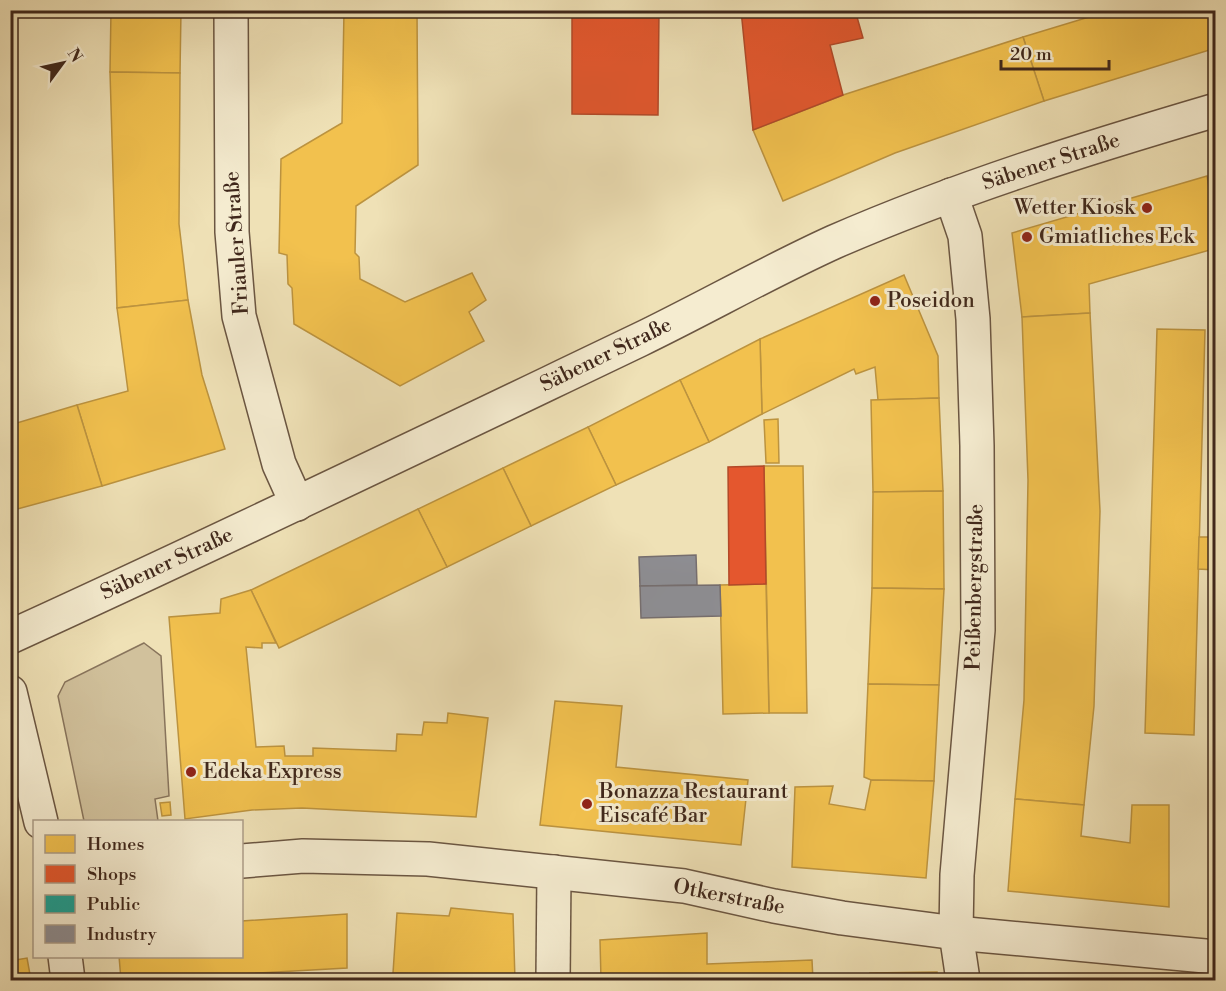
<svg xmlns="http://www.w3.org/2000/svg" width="1226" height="991" viewBox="0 0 1226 991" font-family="'Libre Bodoni',serif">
	<rect width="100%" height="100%" fill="#efe1b6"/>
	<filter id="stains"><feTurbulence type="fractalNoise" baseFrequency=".00333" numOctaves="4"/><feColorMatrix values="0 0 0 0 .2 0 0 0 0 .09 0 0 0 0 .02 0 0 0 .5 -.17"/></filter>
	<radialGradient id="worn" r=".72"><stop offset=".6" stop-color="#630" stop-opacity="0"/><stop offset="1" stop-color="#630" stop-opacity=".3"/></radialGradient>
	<path fill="#d1c19c" stroke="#88745c" stroke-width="1.5" d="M144,643l17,13 8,140 -14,3 3,22h-74l-26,-125 7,-14z"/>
	<g fill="#f2c14e" stroke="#bc933f" stroke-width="1.5">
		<path d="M111,10h70l-1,63 -70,-1z"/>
		<path d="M344,10h73l1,155 -62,41 -1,47 4,4 1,22 45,23 67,-29 14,27 -17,12 15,29 -84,45 -106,-62 -2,-36 -4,-4 -1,-29 -8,-2 2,-94 61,-36z"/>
		<path d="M1112,10h104v38l-172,53 -21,-64z"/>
		<path d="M1023,37l21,64 -149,52 -112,48 -30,-71 90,-35z"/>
		<path d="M110,72l70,1 -1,151 9,76 -71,8z"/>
		<path d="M1207,176l3,18v56l-121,34 1,29 -68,4 -10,-84z"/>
		<path d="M904,275l34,81 1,42 -61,2 -3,-33 -19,7 -2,-5 -92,45 -2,-75z"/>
		<path d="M188,300l14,75 23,74 -123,37 -25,-81 51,-14 -11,-83z"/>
		<path d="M1090,313l10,198 -6,195 -10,99 -69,-6 9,-99 4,-220 -6,-163z"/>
		<path d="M1157,329l48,1 -11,405 -49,-2z"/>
		<path d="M760,339l2,75 -53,28 -29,-62z"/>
		<path d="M10,348l7,75 -7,2z"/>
		<path d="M680,380l29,62 -93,43 -28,-58z"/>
		<path d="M939,398l4,93 -70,1 -2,-92z"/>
		<path d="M77,405l25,81 -92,25v-86z"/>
		<path d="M778,419l1,44h-13l-2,-43z"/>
		<path d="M588,427l28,58 -85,41 -28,-58z"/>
		<path d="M764,466h39l4,247h-38z"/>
		<path d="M503,468l28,58 -84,41 -29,-58z"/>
		<path d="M943,491l1,98 -72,-1 1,-96z"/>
		<path d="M418,509l29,58 -168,81 -28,-58z"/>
		<path d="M1199,537h17v33l-18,-1z"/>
		<path d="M766,584l3,129 -46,1 -3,-129z"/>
		<path d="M872,588l72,1 -5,96 -71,-1z"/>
		<path d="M251,590l25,53h-14v5l-16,-1 10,100 28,-1 1,10h28v-8l83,3 1,-17 25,1 2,-13 23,1 1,-10 40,5 -12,99 -174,-9 -50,2 -67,9 -16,-202 51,-4 1,-14z"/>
		<path d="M868,684l71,1 -5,96 -63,-1 -7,-3z"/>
		<path d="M555,701l67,5 -6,61 132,13 -7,65 -201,-20z"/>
		<path d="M871,780l63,1 -8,97 -134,-11 3,-80 38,-1 -4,18 36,6z"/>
		<path d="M1015,799l69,6 -3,31 49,7 2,-38h37v102l-161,-16z"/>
		<path d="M170,802l1,13 -9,1 -2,-13z"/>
		<path d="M451,908l62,6 2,66h-63v-5l-59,-2 4,-60 52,3z"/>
		<path d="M347,914v54l-158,9v3h-68l-2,-24h123v-35z"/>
		<path d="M707,933v31l105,-4 1,20h-212l-1,-40z"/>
		<path d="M27,958l4,22h-21v-19z"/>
		<path d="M937,972v8h-67v-7z"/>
	</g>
	<g fill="#e4572e" stroke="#b24928" stroke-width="1.5">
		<path d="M572,10h87l-1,105 -86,-1z"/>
		<path d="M741,10h114l8,28 -33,7 13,50 -90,35z"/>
		<path d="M764,466l2,118 -37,1 -1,-118z"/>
	</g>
	<path fill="#17a398" stroke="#237e72" stroke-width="1.5" d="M1210,194h6v53h-5z"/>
	<g fill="#8d8d92" stroke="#766e6e" stroke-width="1.5">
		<path d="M696,555l1,30 -57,1 -1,-29z"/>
		<path d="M720,585l1,31 -80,2 -1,-32z"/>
	</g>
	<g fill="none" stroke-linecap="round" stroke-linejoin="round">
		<g stroke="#6b5642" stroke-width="36">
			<g id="minor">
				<path d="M231,10l1,222 7,84 40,148 18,40"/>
				<path d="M951,195l14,41 8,83 4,127 1,184 -21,245 -1,58 7,47"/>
				<path d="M10,637c211,-96 420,-197 629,-297 66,-32 129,-68 195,-98 124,-54 253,-94 382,-132"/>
				<path d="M10,692l31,130"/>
				<path d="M242,861l61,-5 125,3 256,27 90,20 68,12 114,15 260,24"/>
				<path d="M65,956l3,24"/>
				<path d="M553,980l1,-108"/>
			</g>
		</g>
		<use href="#minor" stroke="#f5ecd0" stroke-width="33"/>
	</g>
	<g fill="#8f2418" stroke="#f5ecd0" stroke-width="2">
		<circle cx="1147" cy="208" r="6"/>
		<circle cx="1027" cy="237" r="6"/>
		<circle cx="875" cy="301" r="6"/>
		<circle cx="191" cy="772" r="6"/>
		<circle cx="587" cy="804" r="6"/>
	</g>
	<g text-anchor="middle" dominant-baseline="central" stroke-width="6" stroke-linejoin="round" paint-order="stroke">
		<g font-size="21" fill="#3f271b" stroke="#f5ecd0">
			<text transform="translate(1051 162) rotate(-18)">Säbener Straße</text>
			<text transform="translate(237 243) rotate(-94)">Friauler Straße</text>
			<text transform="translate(606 355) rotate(-26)">Säbener Straße</text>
			<text transform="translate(167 564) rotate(-25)">Säbener Straße</text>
			<text transform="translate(975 587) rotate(-89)">Peißenbergstraße</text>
			<text transform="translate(729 897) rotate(11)">Otkerstraße</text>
		</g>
		<g font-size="21" fill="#3f271b" stroke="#f5ecd0" text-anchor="start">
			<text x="1135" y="208" text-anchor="end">Wetter Kiosk</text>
			<text x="1039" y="237">Gmiatliches Eck</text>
			<text x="887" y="301">Poseidon</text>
			<text x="203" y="772">Edeka Express</text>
			<text x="599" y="792">Bonazza Restaurant<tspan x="599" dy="24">Eiscafé Bar</tspan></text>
		</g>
	</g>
	<rect width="1226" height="991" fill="none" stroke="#efe1b6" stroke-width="36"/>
	<rect x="12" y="12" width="1202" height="967" fill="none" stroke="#3f271b" stroke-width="3"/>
	<rect x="18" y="18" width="1190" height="955" fill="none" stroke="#3f271b" stroke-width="1.5"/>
	<rect x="33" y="820" width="210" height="138" fill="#f5ecd0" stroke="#ac9d88" stroke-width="1.5"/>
	<rect x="45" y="835" width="30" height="18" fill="#f2c14e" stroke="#ac9d88" stroke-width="1.5"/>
	<text x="87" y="850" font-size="18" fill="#3f271b">Homes</text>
	<rect x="45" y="865" width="30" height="18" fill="#e4572e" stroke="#ac9d88" stroke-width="1.5"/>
	<text x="87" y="880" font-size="18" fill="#3f271b">Shops</text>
	<rect x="45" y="895" width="30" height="18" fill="#17a398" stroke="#ac9d88" stroke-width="1.5"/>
	<text x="87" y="910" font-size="18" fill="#3f271b">Public</text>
	<rect x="45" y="925" width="30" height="18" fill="#8d8d92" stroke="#ac9d88" stroke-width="1.5"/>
	<text x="87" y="940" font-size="18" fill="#3f271b">Industry</text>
	<g transform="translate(63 63) rotate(57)" stroke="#f5ecd0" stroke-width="4.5" paint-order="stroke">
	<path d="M0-4.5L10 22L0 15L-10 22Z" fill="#3f271b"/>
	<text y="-9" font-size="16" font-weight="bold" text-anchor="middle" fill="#3f271b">N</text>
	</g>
	<path d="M1001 60v9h108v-9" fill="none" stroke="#3f271b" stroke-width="3"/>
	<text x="1010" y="60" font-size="18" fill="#3f271b" stroke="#f5ecd0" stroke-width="4.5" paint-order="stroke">20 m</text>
	<rect width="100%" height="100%" filter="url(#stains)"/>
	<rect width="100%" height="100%" fill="url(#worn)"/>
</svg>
